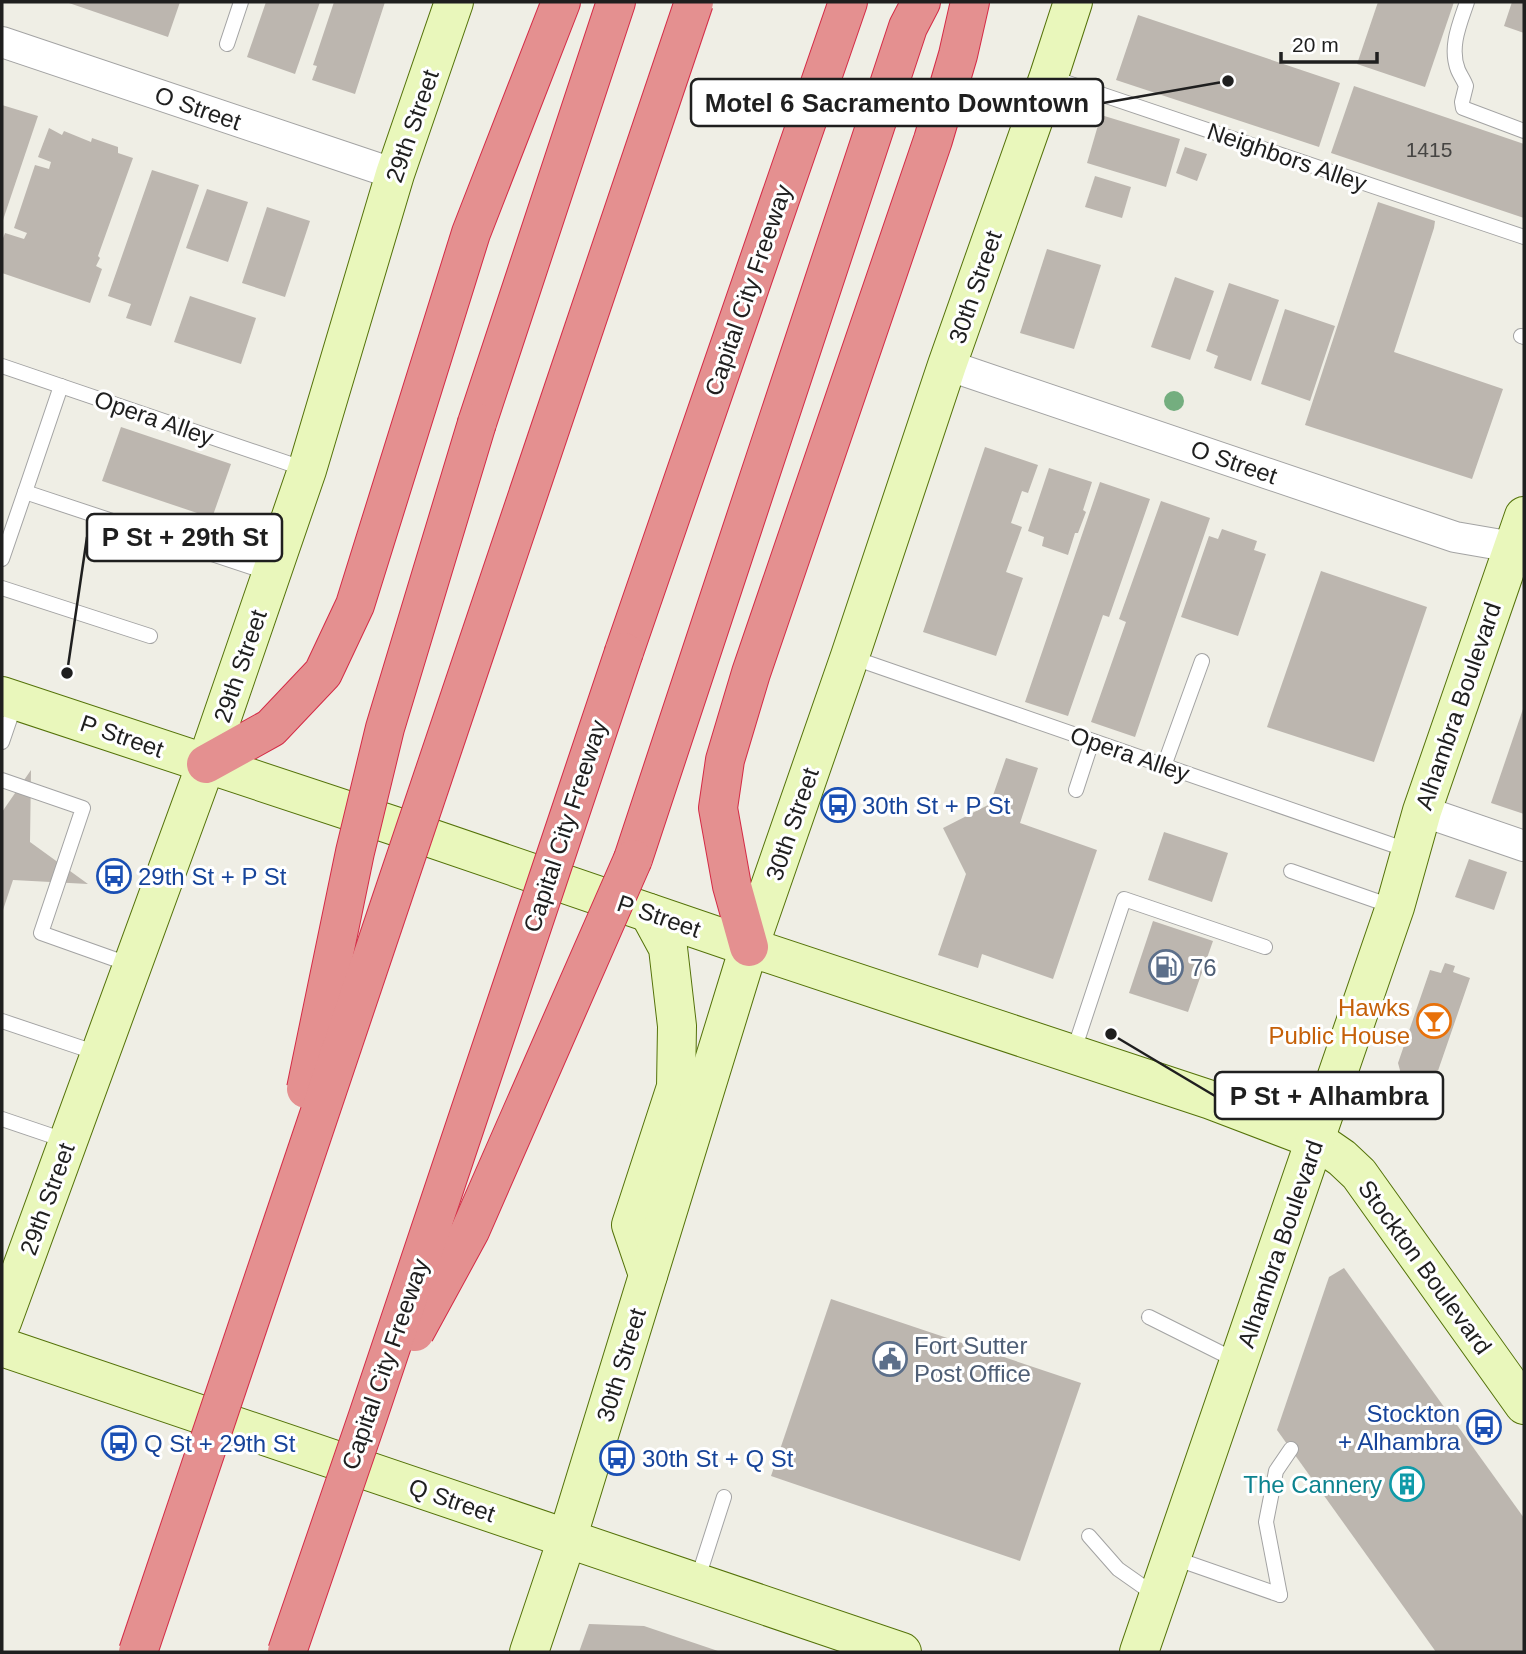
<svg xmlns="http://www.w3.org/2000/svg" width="1526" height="1654" viewBox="0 0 1526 1654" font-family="Arial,sans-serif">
	<rect width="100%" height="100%" fill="#efeee5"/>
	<g fill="#bcb6af">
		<path d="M66,2h114l-12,35z"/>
		<path d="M266,2h54l-25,72 -48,-17z"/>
		<path d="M334,2h51l-30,92 -43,-14 5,-14 -4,-1z"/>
		<path d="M1378,2h76l-29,85 -68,-23z"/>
		<path d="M1512,2h12v31l-20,-7z"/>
		<path d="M1138,15l202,68 -21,64 -203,-67z"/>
		<path d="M1354,86l170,58v74l-193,-65z"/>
		<path d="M2,105l36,11 -36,107z"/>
		<path d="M1101,115l79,24 -14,48 -79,-24z"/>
		<path d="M49,128l13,7 2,-4 27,11 1,-4 26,9v6l15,5 -35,98 2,2 -4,8 6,3 -12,34 -88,-30v-32l3,-8 19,6 3,-6 -13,-5 21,-63 14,4 2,-7 -13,-5z"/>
		<path d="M1185,147l22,7 -10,27 -21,-8z"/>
		<path d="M152,170l47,15 -48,141 -25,-8 5,-14 -23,-8z"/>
		<path d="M1095,176l36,11 -9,31 -37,-11z"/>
		<path d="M207,189l41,13 -20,60 -42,-14z"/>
		<path d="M1378,202l57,19 -1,7 -40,124 109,37 -31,90 -167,-54z"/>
		<path d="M267,207l43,14 -25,76 -43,-14z"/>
		<path d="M1047,249l54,16 -27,84 -54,-16z"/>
		<path d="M1175,277l39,14 -24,69 -39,-13z"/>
		<path d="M1229,283l50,17 -28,81 -37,-13 4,-12 -12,-5z"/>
		<path d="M190,296l66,22 -15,46 -67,-22z"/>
		<path d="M1285,309l50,17 -25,75 -49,-17z"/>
		<path d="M121,427l110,37 -19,54 -110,-37z"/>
		<path d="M985,447l53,18 -10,28 -6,-2 -11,32 11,4 -16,45 17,6 -27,78 -73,-24z"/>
		<path d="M1049,468l43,14 -9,28 3,2 -8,21h-3l-7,22 -26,-9 2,-9 -16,-6z"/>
		<path d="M1100,482l50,17 -41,118 -6,-2 -35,101 -43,-14z"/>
		<path d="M1161,501l49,17 -75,219 -44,-15 35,-100 -7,-3z"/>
		<path d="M1222,529l35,12 -3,9 12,4 -28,82 -57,-19 28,-81 9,3z"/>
		<path d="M1321,571l106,36 -53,155 -107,-35z"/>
		<path d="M1524,706v108l-33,-11z"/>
		<path d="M1006,758l32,10 -18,55 77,27 -44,129 -71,-25 -4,14 -40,-13 28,-81 -23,-46 47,-24z"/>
		<path d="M31,770l-1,72 58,42 -75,-4 -11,33v-101z"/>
		<path d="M1164,832l64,21 -16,49 -64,-22z"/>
		<path d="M1469,859l38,13 -13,38 -39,-13z"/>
		<path d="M1153,921l60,20 -25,71 -59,-19z"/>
		<path d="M1445,963l10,3 -2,6 17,6 -40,116 -26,-9 -6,-22 32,-93 11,3z"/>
		<path d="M1344,1268l180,250v134h-88l-159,-222 52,-153z"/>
		<path d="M831,1299l250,84 -61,178 -249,-85z"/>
		<path d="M589,1624l55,2 77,26h-142z"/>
	</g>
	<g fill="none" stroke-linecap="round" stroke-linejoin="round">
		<g stroke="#a3a3a3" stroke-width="16">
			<g id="lane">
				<path d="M1467,2c-7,21 -18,45 -9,68 2,5 6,10 8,16l-4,16 1,6 61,23"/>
				<path d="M227,44l14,-42"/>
				<path d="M1050,77l474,160"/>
				<path d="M1521,336l3,1"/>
				<path d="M2,366l303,103"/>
				<path d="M61,386l-36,106 244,81"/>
				<path d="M2,559l23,-67"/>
				<path d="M2,588l148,48"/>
				<path d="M851,657l559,194"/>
				<path d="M2,742l13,-38"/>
				<path d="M1164,766l38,-105"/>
				<path d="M2,780l81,28 -42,125 90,32"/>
				<path d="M1076,790l16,-49"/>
				<path d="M1291,871l103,36"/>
				<path d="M2,1021l98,33"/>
				<path d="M1073,1053l51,-154 141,48"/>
				<path d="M2,1119l65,22"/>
				<path d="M1149,1317l88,44"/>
				<path d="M1089,1536l29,33 37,26"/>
				<path d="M1174,1558l106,37"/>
				<path d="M697,1581l27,-84"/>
				<path d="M1280,1595l-14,-73 10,-51 15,-22"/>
			</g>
		</g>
		<g stroke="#a3a3a3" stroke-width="32">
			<g id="street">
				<path d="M2,42l393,132"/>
				<path d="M947,365l508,172 69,12"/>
				<path d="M1422,811l102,35"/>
			</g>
		</g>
		<g stroke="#547209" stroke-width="40">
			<g id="secondary">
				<path d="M2,696l405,134 342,117 462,153 105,40 26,18 17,16 165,231"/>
				<path d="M648,1275l-17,-50 45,-138 1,-61 -9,-78 -19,-35"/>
				<path d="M2,1322l204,-558 101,-294 88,-296 59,-172"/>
				<path d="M2,1347l900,305"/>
				<path d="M529,1652l38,-113 182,-592 101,-291 97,-291 102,-289 24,-74"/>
				<path d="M1139,1652l256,-745 27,-96 102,-295"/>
			</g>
		</g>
		<g stroke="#d42b46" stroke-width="40">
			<g id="highway">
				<path d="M477,423l139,-421"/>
				<path d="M624,652l224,-650"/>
				<path d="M206,764l65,-36 52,-55 32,-68 116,-372 90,-231"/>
				<path d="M633,859l275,-832 13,-25"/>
				<path d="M749,947l-17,-61 -14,-78 7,-48 26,-87 182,-533 25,-85 12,-53"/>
			</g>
		</g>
		<use href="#lane" stroke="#fff" stroke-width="14"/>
		<use href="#street" stroke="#fff" stroke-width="30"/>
		<use href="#secondary" stroke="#e9f7bb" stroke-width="38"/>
		<use href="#highway" stroke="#e49090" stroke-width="38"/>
		<g stroke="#d42b46" stroke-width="40" stroke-linecap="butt">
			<g id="highway-bridge">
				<path d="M306,1089l49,-237 30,-124 92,-305"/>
				<path d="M415,1332l55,-101 163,-372"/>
				<path d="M138,1652l556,-1650"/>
				<path d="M287,1652l81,-236 256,-764"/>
			</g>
		</g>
		<use href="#highway-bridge" stroke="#e49090" stroke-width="38"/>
	</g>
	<circle fill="#74ae7f" cx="1174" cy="401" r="10"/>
	<defs>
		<g id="bus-ring" transform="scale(1.75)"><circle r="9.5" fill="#fff" stroke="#1a4fb4" stroke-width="1.5"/><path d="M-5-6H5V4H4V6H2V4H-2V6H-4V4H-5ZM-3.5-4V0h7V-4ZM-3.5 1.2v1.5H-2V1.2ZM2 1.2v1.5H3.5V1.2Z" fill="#1a4fb4"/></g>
		<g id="fuel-ring" transform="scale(1.75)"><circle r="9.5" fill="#fff" stroke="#5c6f8a" stroke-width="1.5"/><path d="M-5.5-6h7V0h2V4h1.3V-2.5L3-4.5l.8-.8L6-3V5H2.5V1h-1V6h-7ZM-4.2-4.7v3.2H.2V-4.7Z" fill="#5c6f8a"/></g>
		<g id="bar-ring" transform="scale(1.75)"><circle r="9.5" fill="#fff" stroke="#e8710a" stroke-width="1.5"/><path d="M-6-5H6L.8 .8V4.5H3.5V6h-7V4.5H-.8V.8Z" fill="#e8710a"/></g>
		<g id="civic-ring" transform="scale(1.75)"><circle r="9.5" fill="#fff" stroke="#5c6f8a" stroke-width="1.5"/><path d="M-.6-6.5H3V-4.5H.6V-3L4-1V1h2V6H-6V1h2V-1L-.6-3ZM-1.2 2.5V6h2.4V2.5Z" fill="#5c6f8a"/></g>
		<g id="building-ring" transform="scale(1.75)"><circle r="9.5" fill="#fff" stroke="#0f9aa8" stroke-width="1.5"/><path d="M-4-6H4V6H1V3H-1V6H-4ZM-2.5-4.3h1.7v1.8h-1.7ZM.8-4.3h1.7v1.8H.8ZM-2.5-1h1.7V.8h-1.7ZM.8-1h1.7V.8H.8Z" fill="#0f9aa8"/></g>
	</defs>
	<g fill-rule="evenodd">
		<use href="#bus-ring" x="838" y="805"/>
		<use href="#bus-ring" x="114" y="876"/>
		<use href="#fuel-ring" x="1166" y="967"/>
		<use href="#bar-ring" x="1434" y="1021"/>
		<use href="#civic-ring" x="890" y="1359"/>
		<use href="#bus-ring" x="1484" y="1427"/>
		<use href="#bus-ring" x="119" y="1443"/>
		<use href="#bus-ring" x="617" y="1458"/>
		<use href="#building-ring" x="1407" y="1484"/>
	</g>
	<g text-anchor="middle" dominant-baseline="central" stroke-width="6" stroke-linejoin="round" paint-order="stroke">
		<g font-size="21" fill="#464543">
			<text x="1429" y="149">1415</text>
		</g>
		<g font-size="24" fill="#1f1f1f" stroke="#fff">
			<text transform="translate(198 108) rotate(19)">O Street</text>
			<text transform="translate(412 126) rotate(-71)">29th Street</text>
			<text transform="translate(1287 157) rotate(19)">Neighbors Alley</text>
			<text transform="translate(975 287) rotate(-71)">30th Street</text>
			<text transform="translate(748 290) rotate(-71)">Capital City Freeway</text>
			<text transform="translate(154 418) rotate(19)">Opera Alley</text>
			<text transform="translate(1234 462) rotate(19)">O Street</text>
			<text transform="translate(240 666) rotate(-71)">29th Street</text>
			<text transform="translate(1458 706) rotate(-71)">Alhambra Boulevard</text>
			<text transform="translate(122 736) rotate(19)">P Street</text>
			<text transform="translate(1130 754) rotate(19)">Opera Alley</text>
			<text transform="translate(792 824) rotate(-71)">30th Street</text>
			<text transform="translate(565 826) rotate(-72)">Capital City Freeway</text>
			<text transform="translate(659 916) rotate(19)">P Street</text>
			<text transform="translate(47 1199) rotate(-70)">29th Street</text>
			<text transform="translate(1280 1244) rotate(-71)">Alhambra Boulevard</text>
			<text transform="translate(1425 1267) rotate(54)">Stockton Boulevard</text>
			<text transform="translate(385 1364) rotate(-71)">Capital City Freeway</text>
			<text transform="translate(621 1365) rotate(-73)">30th Street</text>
			<text transform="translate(452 1500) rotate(19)">Q Street</text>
		</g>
		<g font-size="24" fill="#164399" stroke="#fff" text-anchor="start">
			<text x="862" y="805">30th St + P St</text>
			<text x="138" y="876">29th St + P St</text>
			<text x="1460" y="1413" text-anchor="end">Stockton<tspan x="1460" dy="28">+ Alhambra</tspan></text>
			<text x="144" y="1443">Q St + 29th St</text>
			<text x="642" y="1458">30th St + Q St</text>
		</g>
		<g font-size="24" fill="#4e5e75" stroke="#fff" text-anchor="start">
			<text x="1190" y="967">76</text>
			<text x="914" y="1345">Fort Sutter<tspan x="914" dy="28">Post Office</tspan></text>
		</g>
		<g font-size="24" fill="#c56008" stroke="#fff" text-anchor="end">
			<text x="1410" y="1007">Hawks<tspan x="1410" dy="28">Public House</tspan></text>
		</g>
		<g font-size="24" fill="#0d838f" stroke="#fff" text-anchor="end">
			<text x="1382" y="1484">The Cannery</text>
		</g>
	</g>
	<path fill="none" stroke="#1f1f1f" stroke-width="2.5" d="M1228 81L1103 103M67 673L87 537M1111 1034L1215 1096"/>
	<g fill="#1f1f1f" stroke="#fff" stroke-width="2.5">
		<circle cx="1228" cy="81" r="7"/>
		<circle cx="67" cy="673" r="7"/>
		<circle cx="1111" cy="1034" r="7"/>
	</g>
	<g fill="#fff" stroke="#1f1f1f" stroke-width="2.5">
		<rect x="691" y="79" width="412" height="47" rx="7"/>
		<rect x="87" y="514" width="195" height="47" rx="7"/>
		<rect x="1215" y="1072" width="228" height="47" rx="7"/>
	</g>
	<g font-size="26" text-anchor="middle" font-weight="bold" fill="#1f1f1f">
		<text x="897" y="112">Motel 6 Sacramento Downtown</text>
		<text x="185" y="546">P St + 29th St</text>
		<text x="1329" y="1105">P St + Alhambra</text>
	</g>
	<rect width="1526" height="1654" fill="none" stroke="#1f1f1f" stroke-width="7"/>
	<path d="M1281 52v10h96v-10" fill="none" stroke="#1f1f1f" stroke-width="3.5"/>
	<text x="1292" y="52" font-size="21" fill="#1f1f1f" stroke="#ffffff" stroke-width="5" paint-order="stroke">20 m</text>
</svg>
